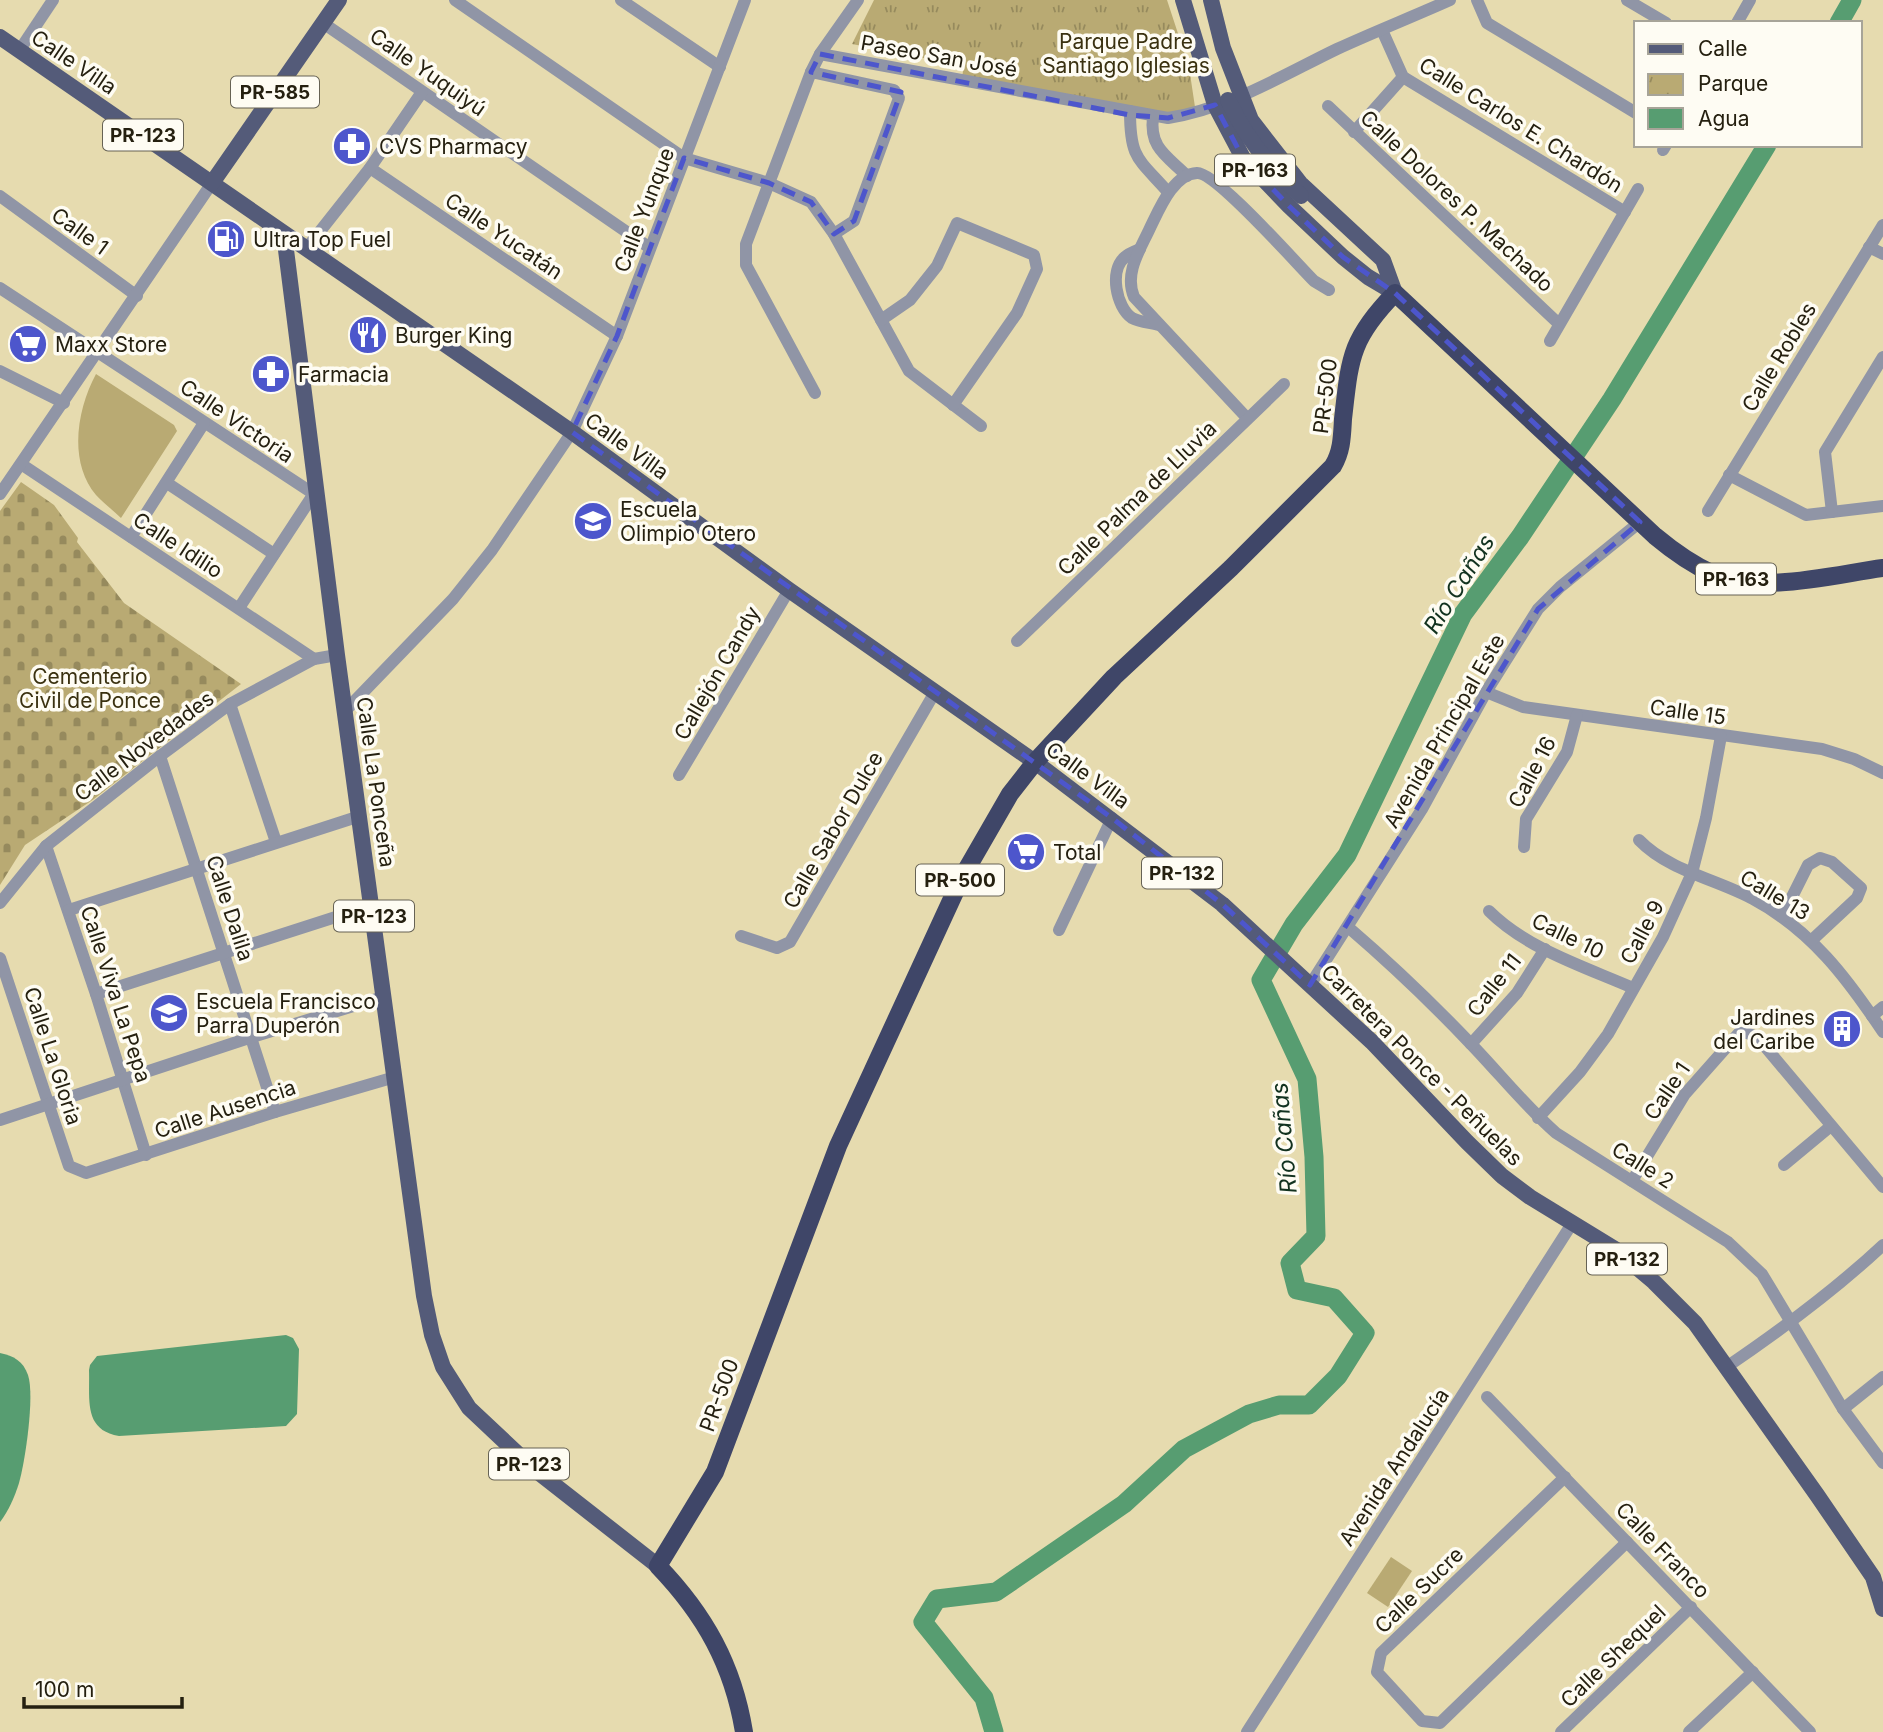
<svg xmlns="http://www.w3.org/2000/svg" width="1883" height="1732" viewBox="0 0 1883 1732" font-family="Inter,sans-serif">
	<defs>
		<pattern id="cemetery-stones" width="16" height="16" patternUnits="userSpaceOnUse" patternTransform="scale(1.75)"><rect width="16" height="16" fill="#b9aa73"/><path d="M2 7V4a2 2 0 0 1 4 0v3zM10 15v-3a2 2 0 0 1 4 0v3z" fill="#968a5d"/></pattern>
		<pattern id="park-tufts" width="24" height="20" patternUnits="userSpaceOnUse" patternTransform="scale(1.75)"><rect width="24" height="20" fill="#b9aa73"/><path d="M3 7l-1-3M5 7V3M7 7l1-3M15 17l-1-3M17 17v-4M19 17l1-3" fill="none" stroke="#968a5d"/></pattern>
	</defs>
	<rect width="100%" height="100%" fill="#e6dbaf"/>
	<g fill="#b9aa73">
		<path d="M96,374l78,51 3,6 -56,87c-8,-8 -18,-15 -25,-23 -28,-33 -19,-86 0,-121z"/>
		<path d="M1391,1557l21,14 -24,36 -21,-14z"/>
	</g>
	<path fill="url(#cemetery-stones)" d="M21,482l33,23 24,33 -1,4 47,61 117,81 -147,115 -69,46 -25,40v-374z"/>
	<path fill="url(#park-tufts)" d="M874,0h293l22,67 6,40 -27,9 -206,-39 2,-11 -112,-22z"/>
	<g fill="#579d71">
		<path d="M286,1335l7,3 6,11 -2,65 -11,12 -167,10c-36,-6 -29,-37 -30,-66l1,-5 7,-9z"/>
		<path d="M0,1353c14,3 23,8 28,22 7,21 -3,87 -9,108 -4,13 -11,29 -19,39z"/>
	</g>
	<g fill="none" stroke-linecap="round" stroke-linejoin="round">
		<g stroke="#579d71" stroke-width="19">
			<path d="M1839,23l13,-23"/>
			<path d="M994,1732l-10,-34 -61,-76 14,-23 59,-7 128,-88 60,-55 65,-35 30,-9h30l29,-29 27,-43 -31,-35 -37,-8 -7,-27 26,-27 -2,-79 -7,-78 -46,-99 33,-56 53,-69 116,-241 57,-77 92,-138 155,-254"/>
		</g>
		<g stroke="#9095a6" stroke-width="12">
			<path d="M455,0l229,158 85,25 42,19 23,32 75,137 72,55"/>
			<path d="M621,0l99,67"/>
			<path d="M1477,0l10,23 149,90"/>
			<path d="M1627,0l39,23"/>
			<path d="M323,23l327,225"/>
			<path d="M1737,23l13,-23"/>
			<path d="M1382,30l21,47 222,135"/>
			<path d="M19,51l34,-51"/>
			<path d="M820,54l348,64c60,-9 115,-43 169,-69 37,-17 75,-32 113,-49"/>
			<path d="M811,72l83,18 5,8 -45,123 -20,13"/>
			<path d="M1328,106l231,218"/>
			<path d="M1130,111c0,48 8,47 38,81"/>
			<path d="M1153,117c-4,31 14,39 34,59"/>
			<path d="M1354,132l49,-55"/>
			<path d="M1663,150l3,-5"/>
			<path d="M370,168l247,168"/>
			<path d="M0,196l137,100"/>
			<path d="M1869,247l14,7"/>
			<path d="M306,249l64,-81 52,-76"/>
			<path d="M1140,249c-5,2 -11,4 -15,8 -16,13 -9,50 7,61 7,4 20,5 27,7"/>
			<path d="M0,288l317,208"/>
			<path d="M881,320l29,-20 27,-34 20,-43 77,32 3,14 -20,44 -64,92"/>
			<path d="M1550,341l88,-152"/>
			<path d="M0,371l64,32"/>
			<path d="M815,393l-69,-128v-21l65,-172 9,-18 38,-54"/>
			<path d="M1247,418l-113,-121c-10,-24 6,-47 16,-69 9,-18 23,-54 47,-55 19,-1 99,90 117,108l15,9"/>
			<path d="M21,464l293,195"/>
			<path d="M1729,475l77,40 77,-9"/>
			<path d="M167,483l107,71"/>
			<path d="M0,494l212,-311"/>
			<path d="M1708,511l175,-286"/>
			<path d="M1832,512l-7,-60 58,-95"/>
			<path d="M131,537l73,-114"/>
			<path d="M239,608l74,-113"/>
			<path d="M1017,641l267,-257"/>
			<path d="M1486,692l37,15 299,42 32,10 29,14"/>
			<path d="M230,704l46,138"/>
			<path d="M345,711l108,-112 39,-49 80,-118 45,-96 128,-336"/>
			<path d="M160,756l115,356"/>
			<path d="M679,775l110,-185"/>
			<path d="M1639,840c30,31 77,39 114,59 58,31 94,79 130,133"/>
			<path d="M46,846l50,148 50,161"/>
			<path d="M1524,847l2,-28 41,-67 10,-37"/>
			<path d="M0,903l46,-57 114,-90 70,-52 84,-45 23,-4"/>
			<path d="M69,910l291,-94"/>
			<path d="M1489,911c38,38 96,56 144,77"/>
			<path d="M1782,917l26,-52 12,-7 12,4 29,26 -4,10 -45,42"/>
			<path d="M1348,927c43,37 83,75 122,116 29,30 55,63 86,90l172,109 34,32 81,135 40,54"/>
			<path d="M1059,930l53,-112"/>
			<path d="M741,936l36,12 13,-6 145,-250"/>
			<path d="M0,958l69,208 17,7 189,-61 120,-35"/>
			<path d="M1310,985l112,-176 64,-117 52,-83 22,-22 80,-65"/>
			<path d="M96,994l277,-89"/>
			<path d="M1872,1016l11,-9"/>
			<path d="M1471,1044l46,-51 28,-44"/>
			<path d="M1538,1118l42,-46 28,-38 55,-97 29,-64 14,-55 15,-82"/>
			<path d="M0,1120l252,-83 131,-40"/>
			<path d="M1784,1165l47,-39"/>
			<path d="M1632,1181l53,-87 54,-61h8l10,4 126,150"/>
			<path d="M1725,1368c56,-38 109,-77 158,-123"/>
			<path d="M1487,1397l323,335"/>
			<path d="M1843,1409l40,-32"/>
			<path d="M1565,1477l-184,176 -4,19 45,49 18,2 187,-181"/>
			<path d="M1247,1732l326,-510"/>
			<path d="M1561,1732l130,-125"/>
			<path d="M1689,1732l64,-60"/>
		</g>
		<g stroke="#545b79" stroke-width="16">
			<path d="M1183,0l32,105 28,53 46,48 54,51 25,20 27,16"/>
			<path d="M1211,0l12,48 28,72 49,63 83,77 12,33"/>
			<path d="M0,37l572,395 217,158 246,172 187,142 150,138 95,100 35,34 28,21 85,52 39,33 41,41 122,172 56,82 10,32"/>
			<path d="M1228,100c18,38 43,69 73,96"/>
			<path d="M212,183l127,-183"/>
			<path d="M284,234l53,421 87,641 8,39 11,32 26,41 65,61 124,97"/>
		</g>
		<path stroke="#3f4668" stroke-width="18" d="M744,1732c-11,-67 -39,-117 -86,-166l57,-94 123,-326 123,-267 49,-85 25,-32 79,-85 117,-109 102,-102c9,-15 9,-30 10,-47 7,-61 7,-80 52,-126l260,243c18,15 36,28 58,38 48,20 119,1 170,-6"/>
	</g>
	<path fill="none" stroke="#4d56cc" stroke-width="5" stroke-dasharray="14 9" stroke-linejoin="round" d="M820,54l310,61 38,3 47,-13 28,53 46,48 54,51 52,36 245,229 -102,87 -228,376 -88,-81 -110,-86 -540,-386 45,-96 67,-178 85,25 42,19 23,32 20,-13 47,-129 -90,-20z"/>
	<defs>
		<g id="pharmacy-disc" transform="scale(2.0125)"><circle r="9.5" fill="#4d56cc" stroke="#fefcf3"/><path d="M-2-6h4v4h4v4h-4v4h-4v-4h-4v-4h4Z" fill="#fff"/></g>
		<g id="fuel-disc" transform="scale(2.0125)"><circle r="9.5" fill="#4d56cc" stroke="#fefcf3"/><path d="M-5.5-6h7V0h2V4h1.3V-2.5L3-4.5l.8-.8L6-3V5H2.5V1h-1V6h-7ZM-4.2-4.7v3.2H.2V-4.7Z" fill="#fff"/></g>
		<g id="restaurant-disc" transform="scale(2.0125)"><circle r="9.5" fill="#4d56cc" stroke="#fefcf3"/><path d="M-5-6h1v4h1v-4h1v4h1v-4h1v5L-1.5 .5V6h-2V.5L-5-1ZM5-6V6H3V1.5H1.5Q1.5-4 5-6Z" fill="#fff"/></g>
		<g id="supermarket-disc" transform="scale(2.0125)"><circle r="9.5" fill="#4d56cc" stroke="#fefcf3"/><path d="M-6-5.5h2.5l.6 2H6L4.5 2H-2.5L-4.4-4H-6ZM-1.5 3.2a1.3 1.3 0 1 0 .1 0ZM3 3.2a1.3 1.3 0 1 0 .1 0Z" fill="#fff"/></g>
		<g id="school-disc" transform="scale(2.0125)"><circle r="9.5" fill="#4d56cc" stroke="#fefcf3"/><path d="M0-5L7-2L0 1L-7-2ZM-4 1L0 2.5L4 1V4Q0 6-4 4Z" fill="#fff"/></g>
		<g id="building-disc" transform="scale(2.0125)"><circle r="9.5" fill="#4d56cc" stroke="#fefcf3"/><path d="M-4-6H4V6H1V3H-1V6H-4ZM-2.5-4.3h1.7v1.8h-1.7ZM.8-4.3h1.7v1.8H.8ZM-2.5-1h1.7V.8h-1.7ZM.8-1h1.7V.8H.8Z" fill="#fff"/></g>
	</defs>
	<g fill-rule="evenodd">
		<use href="#pharmacy-disc" x="352" y="146"/>
		<use href="#fuel-disc" x="226" y="239"/>
		<use href="#restaurant-disc" x="368" y="335"/>
		<use href="#supermarket-disc" x="28" y="344"/>
		<use href="#pharmacy-disc" x="271" y="374"/>
		<use href="#school-disc" x="593" y="521"/>
		<use href="#supermarket-disc" x="1026" y="852"/>
		<use href="#school-disc" x="169" y="1013"/>
		<use href="#building-disc" x="1842" y="1029"/>
	</g>
	<g text-anchor="middle" dominant-baseline="central" stroke-width="7" stroke-linejoin="round" paint-order="stroke">
		<g fill="#fefcf3" stroke="#666254" stroke-width="2">
			<rect x="231" y="76.5" width="88" height="31" rx="5"/>
			<rect x="103" y="119.5" width="80" height="31" rx="5"/>
			<rect x="1215" y="154.5" width="80" height="31" rx="5"/>
			<rect x="1696" y="563.5" width="80" height="31" rx="5"/>
			<rect x="1142" y="857.5" width="80" height="31" rx="5"/>
			<rect x="916" y="864.5" width="88" height="31" rx="5"/>
			<rect x="334" y="900.5" width="80" height="31" rx="5"/>
			<rect x="1587" y="1243.5" width="80" height="31" rx="5"/>
			<rect x="489" y="1448.5" width="80" height="31" rx="5"/>
		</g>
		<g font-size="19" font-weight="bold" fill="#252010">
			<text x="275" y="92">PR-585</text>
			<text x="143" y="135">PR-123</text>
			<text x="1255" y="170">PR-163</text>
			<text x="1736" y="579">PR-163</text>
			<text x="1182" y="873">PR-132</text>
			<text x="960" y="880">PR-500</text>
			<text x="374" y="916">PR-123</text>
			<text x="1627" y="1259">PR-132</text>
			<text x="529" y="1464">PR-123</text>
		</g>
		<g font-size="21" fill="#3a3110" stroke="#fefcf3">
			<text x="1126" y="41">Parque Padre<tspan x="1126" dy="24">Santiago Iglesias</tspan></text>
			<text x="90" y="676">Cementerio<tspan x="90" dy="24">Civil de Ponce</tspan></text>
		</g>
		<g font-size="21" fill="#252010" stroke="#fefcf3">
			<text transform="translate(939 56) rotate(10)">Paseo San José</text>
			<text transform="translate(74 62) rotate(34)">Calle Villa</text>
			<text transform="translate(428 72) rotate(35)">Calle Yuquiyú</text>
			<text transform="translate(1521 125) rotate(32)">Calle Carlos E. Chardón</text>
			<text transform="translate(1457 201) rotate(43)">Calle Dolores P. Machado</text>
			<text transform="translate(644 210) rotate(-69)">Calle Yunque</text>
			<text transform="translate(80 231) rotate(36)">Calle 1</text>
			<text transform="translate(504 236) rotate(34)">Calle Yucatán</text>
			<text transform="translate(1779 357) rotate(-59)">Calle Robles</text>
			<text transform="translate(1325 396) rotate(-83)">PR-500</text>
			<text transform="translate(237 421) rotate(34)">Calle Victoria</text>
			<text transform="translate(627 446) rotate(36)">Calle Villa</text>
			<text transform="translate(1137 498) rotate(-44)">Calle Palma de Lluvia</text>
			<text transform="translate(178 545) rotate(33)">Calle Idilio</text>
			<text transform="translate(717 673) rotate(-60)">Callejón Candy</text>
			<text transform="translate(1688 712) rotate(8)">Calle 15</text>
			<text transform="translate(1444 731) rotate(-60)">Avenida Principal Este</text>
			<text transform="translate(144 746) rotate(-37)">Calle Novedades</text>
			<text transform="translate(1532 772) rotate(-62)">Calle 16</text>
			<text transform="translate(1088 775) rotate(36)">Calle Villa</text>
			<text transform="translate(376 782) rotate(82)">Calle La Ponceña</text>
			<text transform="translate(833 830) rotate(-60)">Calle Sabor Dulce</text>
			<text transform="translate(1775 895) rotate(31)">Calle 13</text>
			<text transform="translate(230 908) rotate(72)">Calle Dalila</text>
			<text transform="translate(1642 932) rotate(-62)">Calle 9</text>
			<text transform="translate(1568 936) rotate(26)">Calle 10</text>
			<text transform="translate(1494 985) rotate(-52)">Calle 11</text>
			<text transform="translate(116 994) rotate(72)">Calle Viva La Pepa</text>
			<text transform="translate(53 1056) rotate(72)">Calle La Gloria</text>
			<text transform="translate(1422 1065) rotate(45)">Carretera Ponce - Peñuelas</text>
			<text transform="translate(1667 1091) rotate(-56)">Calle 1</text>
			<text transform="translate(225 1109) rotate(-18)">Calle Ausencia</text>
			<text transform="translate(1643 1165) rotate(32)">Calle 2</text>
			<text transform="translate(719 1395) rotate(-70)">PR-500</text>
			<text transform="translate(1394 1467) rotate(-57)">Avenida Andalucía</text>
			<text transform="translate(1663 1550) rotate(46)">Calle Franco</text>
			<text transform="translate(1419 1590) rotate(-44)">Calle Sucre</text>
			<text transform="translate(1613 1656) rotate(-44)">Calle Shequel</text>
		</g>
		<g font-size="21" fill="#252010" stroke="#fefcf3" text-anchor="start">
			<text x="379" y="146">CVS Pharmacy</text>
			<text x="253" y="239">Ultra Top Fuel</text>
			<text x="395" y="335">Burger King</text>
			<text x="55" y="344">Maxx Store</text>
			<text x="298" y="374">Farmacia</text>
			<text x="620" y="509">Escuela<tspan x="620" dy="24">Olimpio Otero</tspan></text>
			<text x="1053" y="852">Total</text>
			<text x="196" y="1001">Escuela Francisco<tspan x="196" dy="24">Parra Duperón</tspan></text>
			<text x="1815" y="1017" text-anchor="end">Jardines<tspan x="1815" dy="24">del Caribe</tspan></text>
		</g>
		<g font-size="23" font-style="italic" fill="#12321f" stroke="#fefcf3">
			<text transform="translate(1459 584) rotate(-58)">Río Cañas</text>
			<text transform="translate(1284 1138) rotate(-95)">Río Cañas</text>
		</g>
	</g>
	<rect x="1634" y="21" width="228" height="126" fill="#fefcf3" stroke="#a7a498" stroke-width="2"/>
	<rect x="1648" y="44" width="35" height="10" fill="#545b79" stroke="#a7a498" stroke-width="2"/>
	<text x="1698" y="56" font-size="21" fill="#252010">Calle</text>
	<rect x="1648" y="74" width="35" height="21" fill="url(#park-tufts)" stroke="#a7a498" stroke-width="2"/>
	<text x="1698" y="91" font-size="21" fill="#252010">Parque</text>
	<rect x="1648" y="108" width="35" height="21" fill="#579d71" stroke="#a7a498" stroke-width="2"/>
	<text x="1698" y="126" font-size="21" fill="#252010">Agua</text>
	<path d="M24 1697v10h158v-10" fill="none" stroke="#252010" stroke-width="3.5"/>
	<text x="35" y="1697" font-size="21" fill="#252010" stroke="#fefcf3" stroke-width="5" paint-order="stroke">100 m</text>
</svg>
